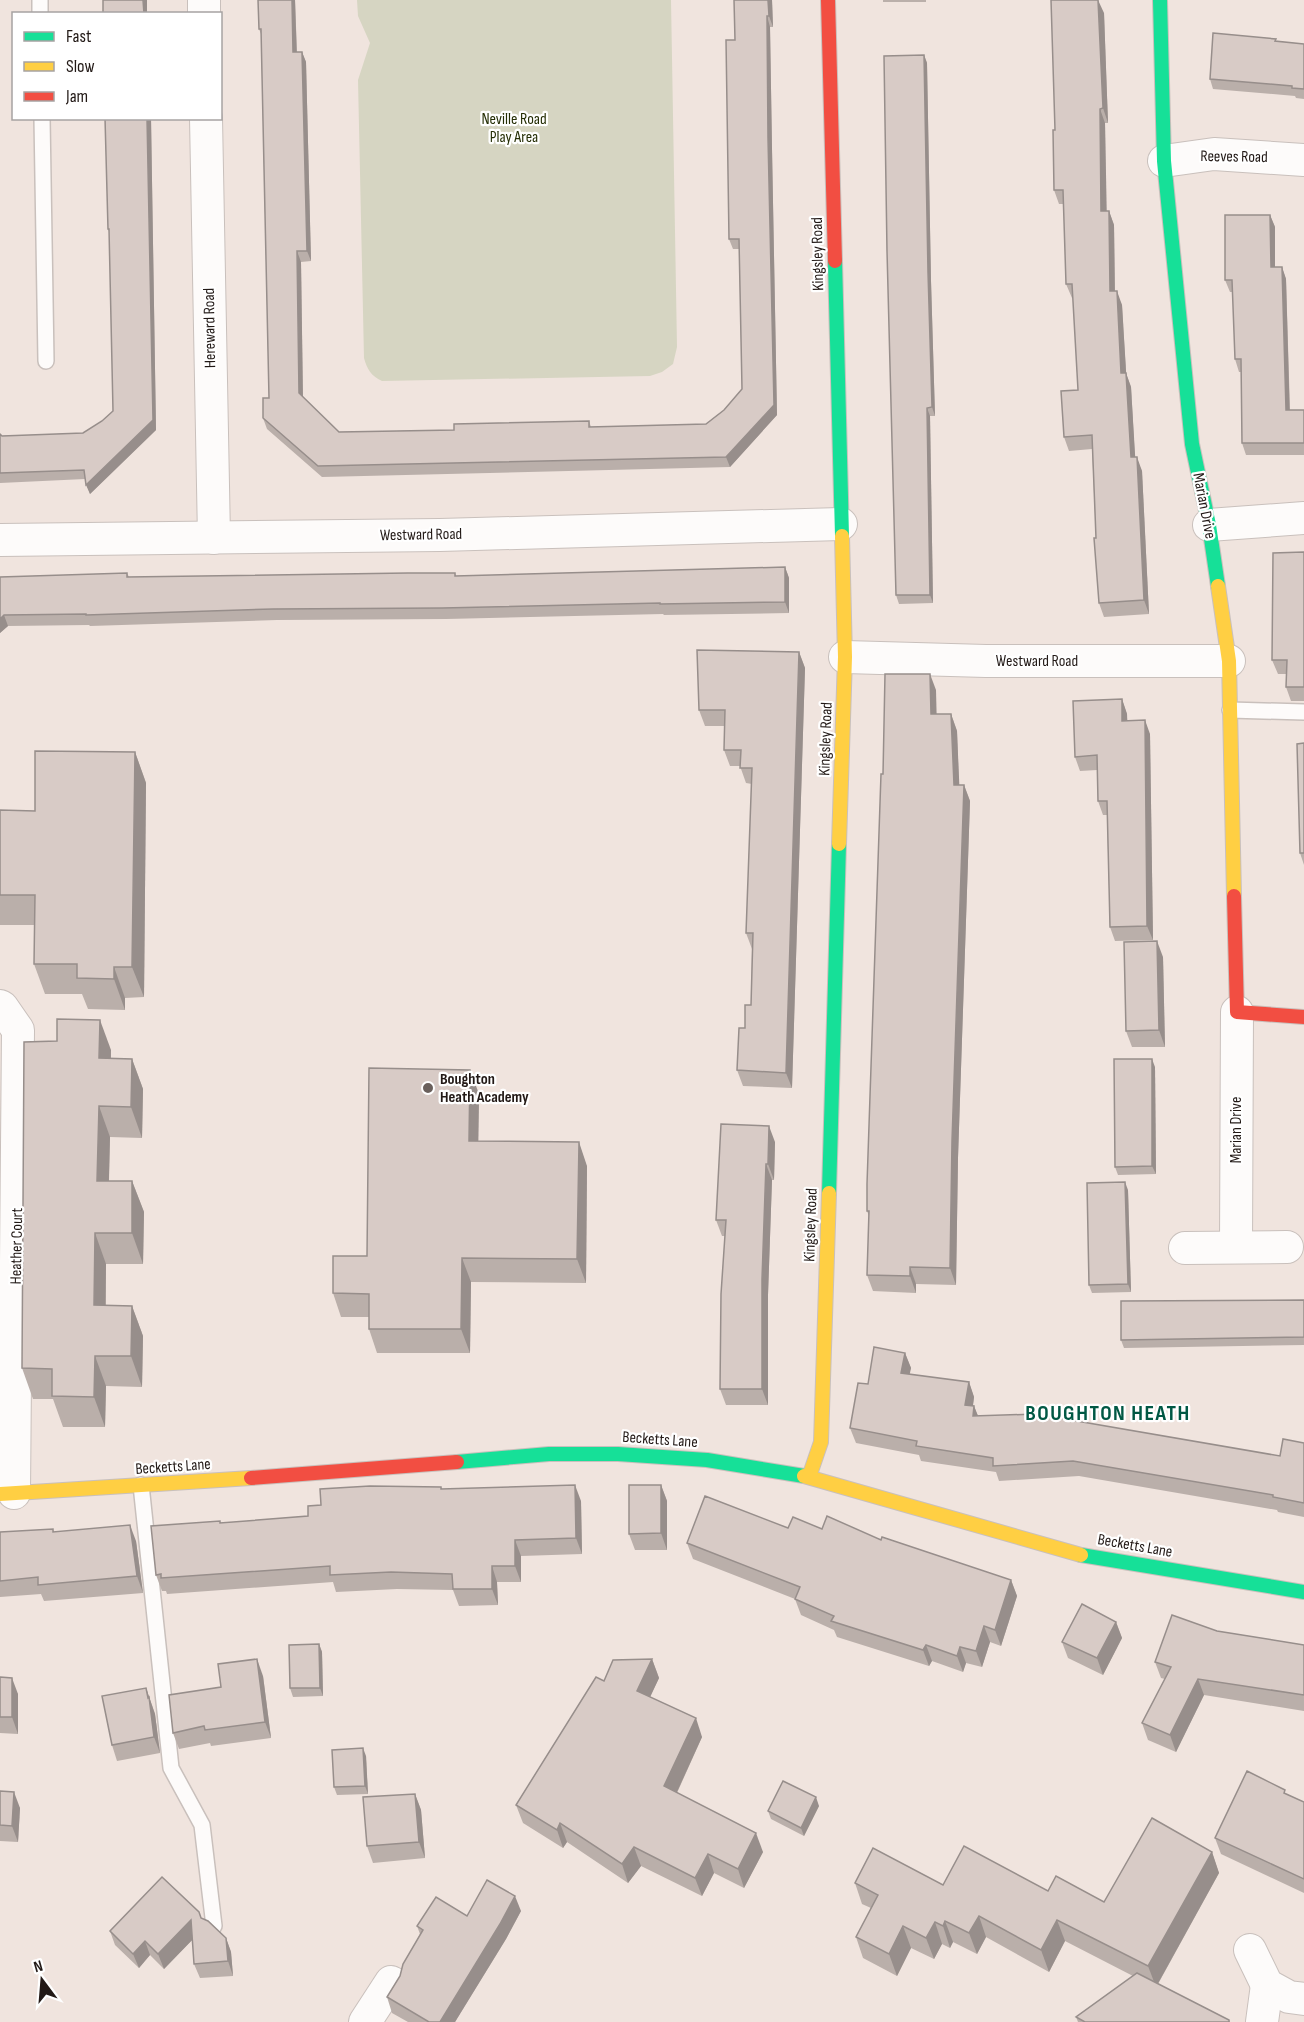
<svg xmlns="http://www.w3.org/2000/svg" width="1304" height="2022" viewBox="0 0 1304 2022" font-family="'Sofia Sans Condensed',sans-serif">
	<rect width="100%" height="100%" fill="#f0e4de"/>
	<path fill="#d6d5c2" d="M357,0h314l6,347 -4,17 -11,8 -12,4 -268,5c-11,-5 -15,-12 -18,-23l-6,-278 12,-37 -12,-27z"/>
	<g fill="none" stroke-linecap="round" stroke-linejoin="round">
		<g stroke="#c9c0bc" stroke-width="18">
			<g id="lane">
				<path d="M40,0v14"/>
				<path d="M42,118l4,243"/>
				<path d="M1230,710l74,2"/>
				<path d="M141,1485l30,283 31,57 12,101"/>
			</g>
		</g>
		<g stroke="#c9c0bc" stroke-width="34">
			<g id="street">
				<path d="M204,0v14"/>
				<path d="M206,118l8,420"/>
				<path d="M1164,161l50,-7 90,6"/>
				<path d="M1209,525l95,-7"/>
				<path d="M0,540l440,-5 401,-11"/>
				<path d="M845,657l141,4h243"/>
				<path d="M0,1006l2,1 16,23 -4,463"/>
				<path d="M1236,1247l1,-235"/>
				<path d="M1185,1248l102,-1"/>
				<path d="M1250,1950l17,35 22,12 15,2"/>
				<path d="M365,2022l26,-40"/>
				<path d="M1262,2022l5,-37"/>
			</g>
		</g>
		<g stroke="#c9c0bc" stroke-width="16">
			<g id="fast">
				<path d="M1160,0l4,161 28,283 17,81 9,61"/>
				<path d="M835,261l7,275"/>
				<path d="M829,1193l10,-349"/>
				<path d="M457,1462l92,-8h69l89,6 97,16"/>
				<path d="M1081,1555l223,37"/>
			</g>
		</g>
		<g stroke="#c9c0bc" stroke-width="16">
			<g id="slow">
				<path d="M1218,586l11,75 5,235"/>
				<path d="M839,844l6,-187 -3,-121"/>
				<path d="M804,1476l277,79"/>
				<path d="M809,1477l12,-35 8,-249"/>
				<path d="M0,1494l251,-16"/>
			</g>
		</g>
		<g stroke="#c9c0bc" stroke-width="16">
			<g id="jam">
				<path d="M828,0l7,261"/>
				<path d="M1234,896l3,116 67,5"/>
				<path d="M251,1478l206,-16"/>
			</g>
		</g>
		<use href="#lane" stroke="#fdfbfa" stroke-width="15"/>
		<use href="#street" stroke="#fdfbfa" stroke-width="32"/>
		<use href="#fast" stroke="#16e098" stroke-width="14"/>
		<use href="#slow" stroke="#ffcf43" stroke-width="14"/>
		<use href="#jam" stroke="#f24e42" stroke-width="14"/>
	</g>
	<g fill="#baafaa">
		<path d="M258,0h37l2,52h5l4,10 5,199 -10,1 2,135 36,35 115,-2 135,-9 2,6 115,-3 18,-14 18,-21 -3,-140h-6l-4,-10 6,-199 -1,-40h38l1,27h-3l2,122 5,266 -47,52 -408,10 -55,-48 -4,-11 6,-20 -8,-364 -2,-5z"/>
		<rect x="883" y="0" width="43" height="2"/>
		<path d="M1104,13l4,110h-3l1,88h3l5,14 1,66 7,14 4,68 5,14 4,70 7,14 7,143 -45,3 -5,-14 -7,-154 -23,2 -5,-14 14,-47 -5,-92h-1l-6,-14 -2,-80h-5l-5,-14 1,-60z"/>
		<path d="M1276,41l28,3v55l-8,-1 -1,-2 -82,-7 -3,-10z"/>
		<path d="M924,55l3,8 4,218 4,135h-5l3,187 -34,1 -3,-9z"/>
		<path d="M105,118h46l5,312 -66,64 -5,-15 -85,4v-49l2,2 81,-3 19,-12 11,-10 -3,-177 -2,-5z"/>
		<path d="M1270,215l5,12v40h7l4,12 4,131h14v45h-58l-4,-12 -1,-71h-2l-4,-13 -2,-67h-3l-5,-12z"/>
		<path d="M1304,552v149h-13l-5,-14 1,-13h-9l-6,-14z"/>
		<path d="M785,567l4,11v35l-125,2 -1,-1 -217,5 -169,1 -187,6 -1,-1 -81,1 -8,7v-56l127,-4 2,4 326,-4 1,3z"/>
		<path d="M799,652l6,16 -13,420 -49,-2 -6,-16 8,-42 6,-23 1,-56 -6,-16 6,-149 -6,-1 -6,-17h-10l-6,-16 1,-24h-20l-6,-16z"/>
		<path d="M936,690v24h15l6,17 2,54h5l6,16 -12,357 -2,127 -40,-1v9l-43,-2 -6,-16 2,-59 -2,-5 16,-437z"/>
		<path d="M1122,699l5,15v6l23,14 3,206 -38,1 -5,-14 -3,-112h-4l-5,-14 -1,-31 -17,1 -5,-14z"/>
		<path d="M1304,743v122l-4,-12z"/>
		<path d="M135,752l11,31 -2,214 -19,1v12l-37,-1 -6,-15h-37l-11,-30 1,-39h-35v-115l35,1z"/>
		<path d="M1163,957l2,90h-33l-6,-16z"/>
		<path d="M111,1050v8l21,1 11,30 -1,49 -32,-1 -1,44h23l12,31 -1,52h-37v41l26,1 11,30 -1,51 -36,-1 -1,41h-42l-10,-28h-20l-11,-31z"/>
		<path d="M1155,1067l1,107 -38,1 -3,-8z"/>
		<path d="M479,1094l-1,47 109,25 -1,117 -115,-1 -1,71h-93l-8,-24v-12h-28l-8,-24 34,-37z"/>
		<path d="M775,1142l-1,38h-2l-4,115v110h-42l-6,-16 5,-153h-3l-6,-16z"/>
		<path d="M1128,1190l3,102 -39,1 -3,-8z"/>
		<path d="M1304,1300v45l-180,3 -3,-8z"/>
		<path d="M905,1353l6,15 -2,6 60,8 5,15 -1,9h1l4,10 302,40 24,-13v74l-26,-5 -1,-2 -198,-34 -80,5 -3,-9 -75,-11 -2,-6 -63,-12 -6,-15 18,-44z"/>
		<path d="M661,1485l6,16v49h-32l-6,-16z"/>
		<path d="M441,1487l1,2 139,12 1,53 -61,2v26h-24l1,23 -39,1 -6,-16 -56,-1 -61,3 -3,-10 -166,12 -1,-3h-4l-6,-16 64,-54v2l88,-7 13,-11z"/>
		<path d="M788,1528l34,1 59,11 130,40 6,16 -16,50 -11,-4 -8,25 -16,-4 -3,9 -31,-11 -3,5 -92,-29 -3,-7 -33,-15 -6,-16 -102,-40 -6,-16z"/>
		<path d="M53,1529l1,3 82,9 7,52 -99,8 -3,-7 -41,3v-65z"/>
		<path d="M1116,1622l6,16 -19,37 -35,-17 -6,-16z"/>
		<path d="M1217,1631l87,14v66l-100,-16 -28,57 -28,-12 -6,-17 23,-44 -4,-1 -6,-16z"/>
		<path d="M319,1644l3,8 1,44 -30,1 -3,-9z"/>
		<path d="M652,1659l7,19 -9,19 52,40 -25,56 86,59 -19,36 -30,-15 -12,23 -61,-30 -13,17 -61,-41 -4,6 -40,-25 -7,-18 88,-124z"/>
		<path d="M263,1676l8,62 -60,8 -1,-3 -31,6 -6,-16 48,-46z"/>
		<path d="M0,1677l18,17v40l-18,-1z"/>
		<path d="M146,1688l9,26 5,39 -43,8 -5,-16z"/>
		<path d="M366,1756l2,38 -31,1 -3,-8z"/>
		<path d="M0,1791l20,17 -2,34 -18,-1z"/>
		<path d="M415,1794l6,16 4,48 -52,5 -6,-17z"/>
		<path d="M1287,1794l17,8v91l-83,-39 -6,-16z"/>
		<path d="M819,1806l-15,30 -33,-17 -3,-8z"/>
		<path d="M1212,1852l7,21 -61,111 71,36 1,2h-152l-2,-5 57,-41 -68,-35 -16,31 -63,-35 -9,17 -24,-12 -3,6 -8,-4 -8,15 -23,-11 -14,28 -34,-18 -7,-21 15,-29 -9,-4 -7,-21 88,2 105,6 56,11z"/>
		<path d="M521,1911l-15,28 -51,83h-47l-16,-9 -5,-16 13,-21 20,-42 -3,-8 50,-10z"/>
		<path d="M201,1918l25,20 5,14 2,24 -33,2 -6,-14 -1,-25 -29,30 -14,-14 -11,13 -24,-23 -5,-14z"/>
	</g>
	<g fill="#978e8b">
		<path d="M143,0h4v14h-3z"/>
		<path d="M292,0h3l2,62 -4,-10z"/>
		<path d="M768,0h4l1,27 -4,-11z"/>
		<path d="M1098,0l6,13 4,110 -5,-15z"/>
		<path d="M767,16l3,11 2,122 5,266 -47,52 -4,-10 48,-52 -6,-267z"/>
		<path d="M302,52l4,10 5,199 -4,-10z"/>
		<path d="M924,55l3,8 4,218 4,135 -3,-9 -4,-135z"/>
		<path d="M1100,109l5,14 2,102 -6,-14z"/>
		<path d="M147,118h4l5,312 -66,64 -4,-9 67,-65z"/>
		<path d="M1109,211l5,14 1,80 -5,-14z"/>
		<path d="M1270,215l5,12v52l-4,-12z"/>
		<path d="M297,251l4,11 2,142 -4,-11z"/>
		<path d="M1282,267l4,12 4,144 -4,-13z"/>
		<path d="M1117,291l5,14 5,82 -6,-14z"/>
		<path d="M1126,373l5,14 5,84 -5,-14z"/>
		<path d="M927,408l3,8 3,187 -3,-8z"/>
		<path d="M1137,457l5,14 7,143 -5,-14z"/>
		<path d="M785,567l4,11v35l-4,-11z"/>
		<path d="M4,615l4,11 -8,7v-14z"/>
		<path d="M799,652l6,16 -13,420 -6,-15z"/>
		<path d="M930,674l6,16 1,40 -6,-16z"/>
		<path d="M1122,699l5,15 1,21 -6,-14z"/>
		<path d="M951,714l6,17 3,70 -6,-16z"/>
		<path d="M1145,720l5,14 3,206 -6,-14z"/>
		<path d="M135,752l11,31 -2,214 -12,-30z"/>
		<path d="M964,785l6,16 -12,357 -2,127 -6,-17 2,-127z"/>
		<path d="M1157,941l6,16 2,90 -6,-17z"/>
		<path d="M114,967l11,31v12l-11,-31z"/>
		<path d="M100,1020l11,30 -1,39 -11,-31z"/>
		<path d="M132,1059l11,30 -1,49 -11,-31z"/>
		<path d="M1152,1059l3,8 1,107 -4,-8z"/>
		<path d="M470,1070l9,24 -1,71 -9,-24z"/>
		<path d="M99,1106l11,31 -2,75 -11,-31z"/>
		<path d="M769,1126l6,16 -1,38 -6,-16z"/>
		<path d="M579,1142l8,24 -1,117 -9,-24z"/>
		<path d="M766,1164l6,16 -4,115v110l-6,-16v-110z"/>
		<path d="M132,1181l12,31 -1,52 -11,-31z"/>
		<path d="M1125,1182l3,8 3,102 -3,-8z"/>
		<path d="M95,1233l11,31 -1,72 -11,-31z"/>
		<path d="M462,1258l9,24 -1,71 -9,-24z"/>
		<path d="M910,1267l6,17v9l-6,-17z"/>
		<path d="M132,1306l11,30 -1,51 -11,-31z"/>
		<path d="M905,1353l6,15 -4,19 -6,-14z"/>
		<path d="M95,1356l11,30 -1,41 -11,-30z"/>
		<path d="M969,1382l5,15 -3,23 -6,-15z"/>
		<path d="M974,1406l6,15 -7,-5z"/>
		<path d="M575,1485l6,16 1,53 -6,-16z"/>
		<path d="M661,1485l6,16v49l-6,-17z"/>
		<path d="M130,1525l6,16 7,52 -6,-17z"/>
		<path d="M515,1540l6,16v26l-6,-16z"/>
		<path d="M492,1566l5,16 1,23 -6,-16z"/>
		<path d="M1011,1580l6,16 -16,50 -6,-16z"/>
		<path d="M1116,1622l6,16 -19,37 -6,-17z"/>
		<path d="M984,1626l6,16 -8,25 -6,-16z"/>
		<path d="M319,1644l3,8 1,44 -3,-8z"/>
		<path d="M926,1645l6,16 -3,5 -6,-16z"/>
		<path d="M960,1647l6,16 -3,9 -6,-16z"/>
		<path d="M257,1659l6,17 8,62 -6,-16z"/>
		<path d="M652,1659l7,19 -15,32 -7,-19z"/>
		<path d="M12,1678l6,16v40l-6,-17z"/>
		<path d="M1198,1679l6,16 -28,57 -6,-17z"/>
		<path d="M146,1688l9,26 5,39 -6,-16z"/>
		<path d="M696,1718l6,19 -31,68 -7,-19z"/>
		<path d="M363,1748l3,8 2,38 -3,-8z"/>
		<path d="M14,1792l6,16 -2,34 -6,-16z"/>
		<path d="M415,1794l6,16 4,48 -6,-16z"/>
		<path d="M816,1797l3,9 -15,30 -3,-8z"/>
		<path d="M560,1823l7,19 -4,6 -6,-18z"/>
		<path d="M756,1833l7,19 -19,36 -6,-19z"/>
		<path d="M634,1847l7,19 -13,17 -6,-19z"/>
		<path d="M1212,1852l7,21 -63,114 -8,-21z"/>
		<path d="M708,1854l6,19 -12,23 -7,-18z"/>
		<path d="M515,1896l6,15 -15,28 -51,83h-15z"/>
		<path d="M979,1916l7,21 -9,17 -8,-21z"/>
		<path d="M191,1920l6,15 -33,34 -6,-15z"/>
		<path d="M1057,1920l8,21 -16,31 -8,-22z"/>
		<path d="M945,1921l8,21 -3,6 -7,-22z"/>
		<path d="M935,1922l7,22 -8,15 -8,-21z"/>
		<path d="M903,1926l8,22 -14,28 -8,-22z"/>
		<path d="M226,1938l5,14 2,24 -5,-15z"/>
		<path d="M145,1941l5,14 -11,13 -6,-14z"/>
	</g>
	<g fill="#d8cbc6" stroke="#978e8b" stroke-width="1.5">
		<path d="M103,0h40l1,14h-41z"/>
		<path d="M258,0h34l1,52h9l5,199h-10l2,142 40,39 115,-2v-6l135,-3v6l117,-3 18,-14 18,-21 -3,-150h-10l-3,-199h9l-1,-40h34l1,16h-2l1,122 6,267 -48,52 -408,9 -55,-48v-20h6l-8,-369h-2z"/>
		<path d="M1051,0h47l5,108 -3,1 1,102h8l1,80h7l4,82h5l5,84h6l7,143 -45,3 -5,-65h2l-4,-103 -28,2 -3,-46 17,-1 -6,-106h-6l-3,-94h-9l-1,-60h2z"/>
		<path d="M1213,33l63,6 -1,2 29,3v45l-12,-1v-2l-82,-7z"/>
		<path d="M924,55l4,217 4,135 -5,1 3,187h-34l-9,-344 -3,-195z"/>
		<path d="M105,118h42l6,302 -67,65 -2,-15 -84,3v-39l2,2 81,-3 19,-12 11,-10 -4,-182h-1z"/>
		<path d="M1225,215h45l1,52h11l4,143h18v33h-62l-1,-84h-6l-3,-79h-7z"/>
		<path d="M1304,552v135h-18l1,-27h-15l1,-107z"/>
		<path d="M785,567v35l-125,2v-1l-218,5 -169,1 -187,6v-1l-82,1 -4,4v-42l127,-4v4l281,-4h47v3z"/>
		<path d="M697,650l102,2 -13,421 -49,-3 2,-42h6v-23h6l2,-72h-7l6,-165h-12l1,-18h-17l1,-40h-26z"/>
		<path d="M885,674h45l1,40h20l3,71h10l-12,356 -2,127 -40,-1v9l-43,-1 2,-64h-2v-27l14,-410h2z"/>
		<path d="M1122,699v22l23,-1 2,206 -37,1 -3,-126h-9l-1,-46 -22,2 -2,-56z"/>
		<path d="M1304,743v110h-4l-3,-109z"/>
		<path d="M35,751l100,1 -3,215h-18v12l-37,-1v-14h-43l1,-69h-35v-85l35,1z"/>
		<path d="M1157,941l2,89 -33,1 -2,-89z"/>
		<path d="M57,1019l43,1 -1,38 33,1 -1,48 -32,-1 -2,75h35v52h-37l-1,72 38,1 -1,50h-36l-1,41 -42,-1v-27l-30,-1 2,-326 33,-1z"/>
		<path d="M1114,1059h38v107l-37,1z"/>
		<path d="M369,1068l101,2 -1,71 110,1 -2,117 -115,-1 -1,71h-92v-35l-36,-1v-37h34z"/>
		<path d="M721,1124l48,2 -1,38h-2l-4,115v110h-42l1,-95 5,-74h-10z"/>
		<path d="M1125,1182l3,102 -39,1 -2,-102z"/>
		<path d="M1304,1300v37l-183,3v-39z"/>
		<path d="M874,1347l31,6 -4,20 68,9 -4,23 9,1 -1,10 63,-2 244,42 3,-17 21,4v60l-31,-6v-2l-200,-34 -80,5v-8l-77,-12 1,-5 -67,-13 8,-45 10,1z"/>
		<path d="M575,1485l1,53 -61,2v26h-23v23h-39l-1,-15 -61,-2 -61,3v-9l-169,12v-4l-5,1 -5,-49 69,-5v2l88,-7v-10l13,-1 -1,-16 50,-3 71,1v2z"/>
		<path d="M629,1485h32v48l-32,1z"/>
		<path d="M705,1496l83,32 5,-11 29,12 5,-13 54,24 1,-3 129,43 -16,50 -11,-4 -8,25 -16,-4 -3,9 -31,-11 -3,5 -92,-29 3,-5 -39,-17 5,-12 -113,-44z"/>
		<path d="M130,1525l7,51 -99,9v-8l-38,4v-49l53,-3v3z"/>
		<path d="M1082,1604l34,18 -19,36 -35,-16z"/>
		<path d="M1172,1615l45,16 87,14v50l-106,-16 -28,56 -28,-12 29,-56 -16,-5z"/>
		<path d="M319,1644l1,44h-30l-1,-43z"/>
		<path d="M257,1659l8,63 -60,8 -1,-4 -31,7 -4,-38 52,-8 -3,-23z"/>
		<path d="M652,1659l-15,32 59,27 -32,68 92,47 -18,36 -30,-15 -13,24 -61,-31 -12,17 -62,-41 -3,7 -41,-25 80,-128 8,4 9,-21z"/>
		<path d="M0,1677l12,1v39h-12z"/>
		<path d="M146,1688l2,10 1,-1 5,40 -42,8 -10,-49z"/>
		<path d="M363,1748l2,38 -31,1 -2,-37z"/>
		<path d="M1247,1771l38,19 -1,3 20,9v77l-89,-41z"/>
		<path d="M783,1781l33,16 -15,31 -33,-17z"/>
		<path d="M0,1791l14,1 -2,34 -12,-1z"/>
		<path d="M415,1794l4,48 -52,4 -4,-49z"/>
		<path d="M1152,1818l60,34 -64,114 -91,-46 -16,30 -62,-34 -10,17 -24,-12 -2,5 -8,-4 -9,16 -23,-12 -14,28 -33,-17 22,-42 -23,-12 18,-35 70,37 21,-39 84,45 8,-15 48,26z"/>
		<path d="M162,1877l37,35 2,6 7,3 18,17 2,23 -34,3 -3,-44 -33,34 -13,-13 -12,13 -23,-23z"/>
		<path d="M487,1880l28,16 -15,28 -60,98h-11l-42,-25 13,-21 3,-12 20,-34 -6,-4 19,-29 31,19z"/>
		<path d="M1137,1973l92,47v2h-144l-9,-5z"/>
	</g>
	<circle fill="#6a605c" stroke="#fff" stroke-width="2" cx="428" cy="1088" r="6"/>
	<g text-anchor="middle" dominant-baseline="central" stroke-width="4.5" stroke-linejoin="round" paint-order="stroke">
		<g font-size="16" fill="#252e05" stroke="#fff">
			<text x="514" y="119">Neville Road<tspan x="514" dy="18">Play Area</tspan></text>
		</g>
		<g font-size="16" fill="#221916" stroke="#fff">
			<text transform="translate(1234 157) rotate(1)">Reeves Road</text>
			<text transform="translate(818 254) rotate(-91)">Kingsley Road</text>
			<text transform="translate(210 328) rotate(-91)">Hereward Road</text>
			<text transform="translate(1204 506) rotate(79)">Marian Drive</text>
			<text transform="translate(421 535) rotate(-1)">Westward Road</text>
			<text x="1037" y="661">Westward Road</text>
			<text transform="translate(826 739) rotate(-88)">Kingsley Road</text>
			<text transform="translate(1236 1130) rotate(-90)">Marian Drive</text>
			<text transform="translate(811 1225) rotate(-88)">Kingsley Road</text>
			<text transform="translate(17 1246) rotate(-89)">Heather Court</text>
			<text transform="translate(660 1440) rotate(4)">Becketts Lane</text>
			<text transform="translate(173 1467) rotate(-4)">Becketts Lane</text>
			<text transform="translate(1135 1546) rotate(10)">Becketts Lane</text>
		</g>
		<g font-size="16" font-weight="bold" fill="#221916" stroke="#fff" text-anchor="start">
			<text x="440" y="1079">Boughton<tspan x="440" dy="18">Heath Academy</tspan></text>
		</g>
		<g font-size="22" font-weight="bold" letter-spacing="1.5" fill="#015844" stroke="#fff">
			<text x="1108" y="1413">BOUGHTON HEATH</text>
		</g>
	</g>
	<rect x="12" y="12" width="210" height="108" fill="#ffffff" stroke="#a7a3a2" stroke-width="1.5"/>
	<rect x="24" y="32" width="30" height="9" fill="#16e098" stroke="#a7a3a2" stroke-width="1.5"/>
	<text x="66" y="42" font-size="18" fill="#221916">Fast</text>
	<rect x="24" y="62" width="30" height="9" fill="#ffcf43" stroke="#a7a3a2" stroke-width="1.5"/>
	<text x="66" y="72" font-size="18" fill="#221916">Slow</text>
	<rect x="24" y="92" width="30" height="9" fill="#f24e42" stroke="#a7a3a2" stroke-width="1.5"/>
	<text x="66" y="102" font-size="18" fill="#221916">Jam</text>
	<g transform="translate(42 1980) rotate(344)" stroke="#ffffff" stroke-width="4.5" paint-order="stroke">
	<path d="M0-4.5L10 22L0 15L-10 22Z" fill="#221916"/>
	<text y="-9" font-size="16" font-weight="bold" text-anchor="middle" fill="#221916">N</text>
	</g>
</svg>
